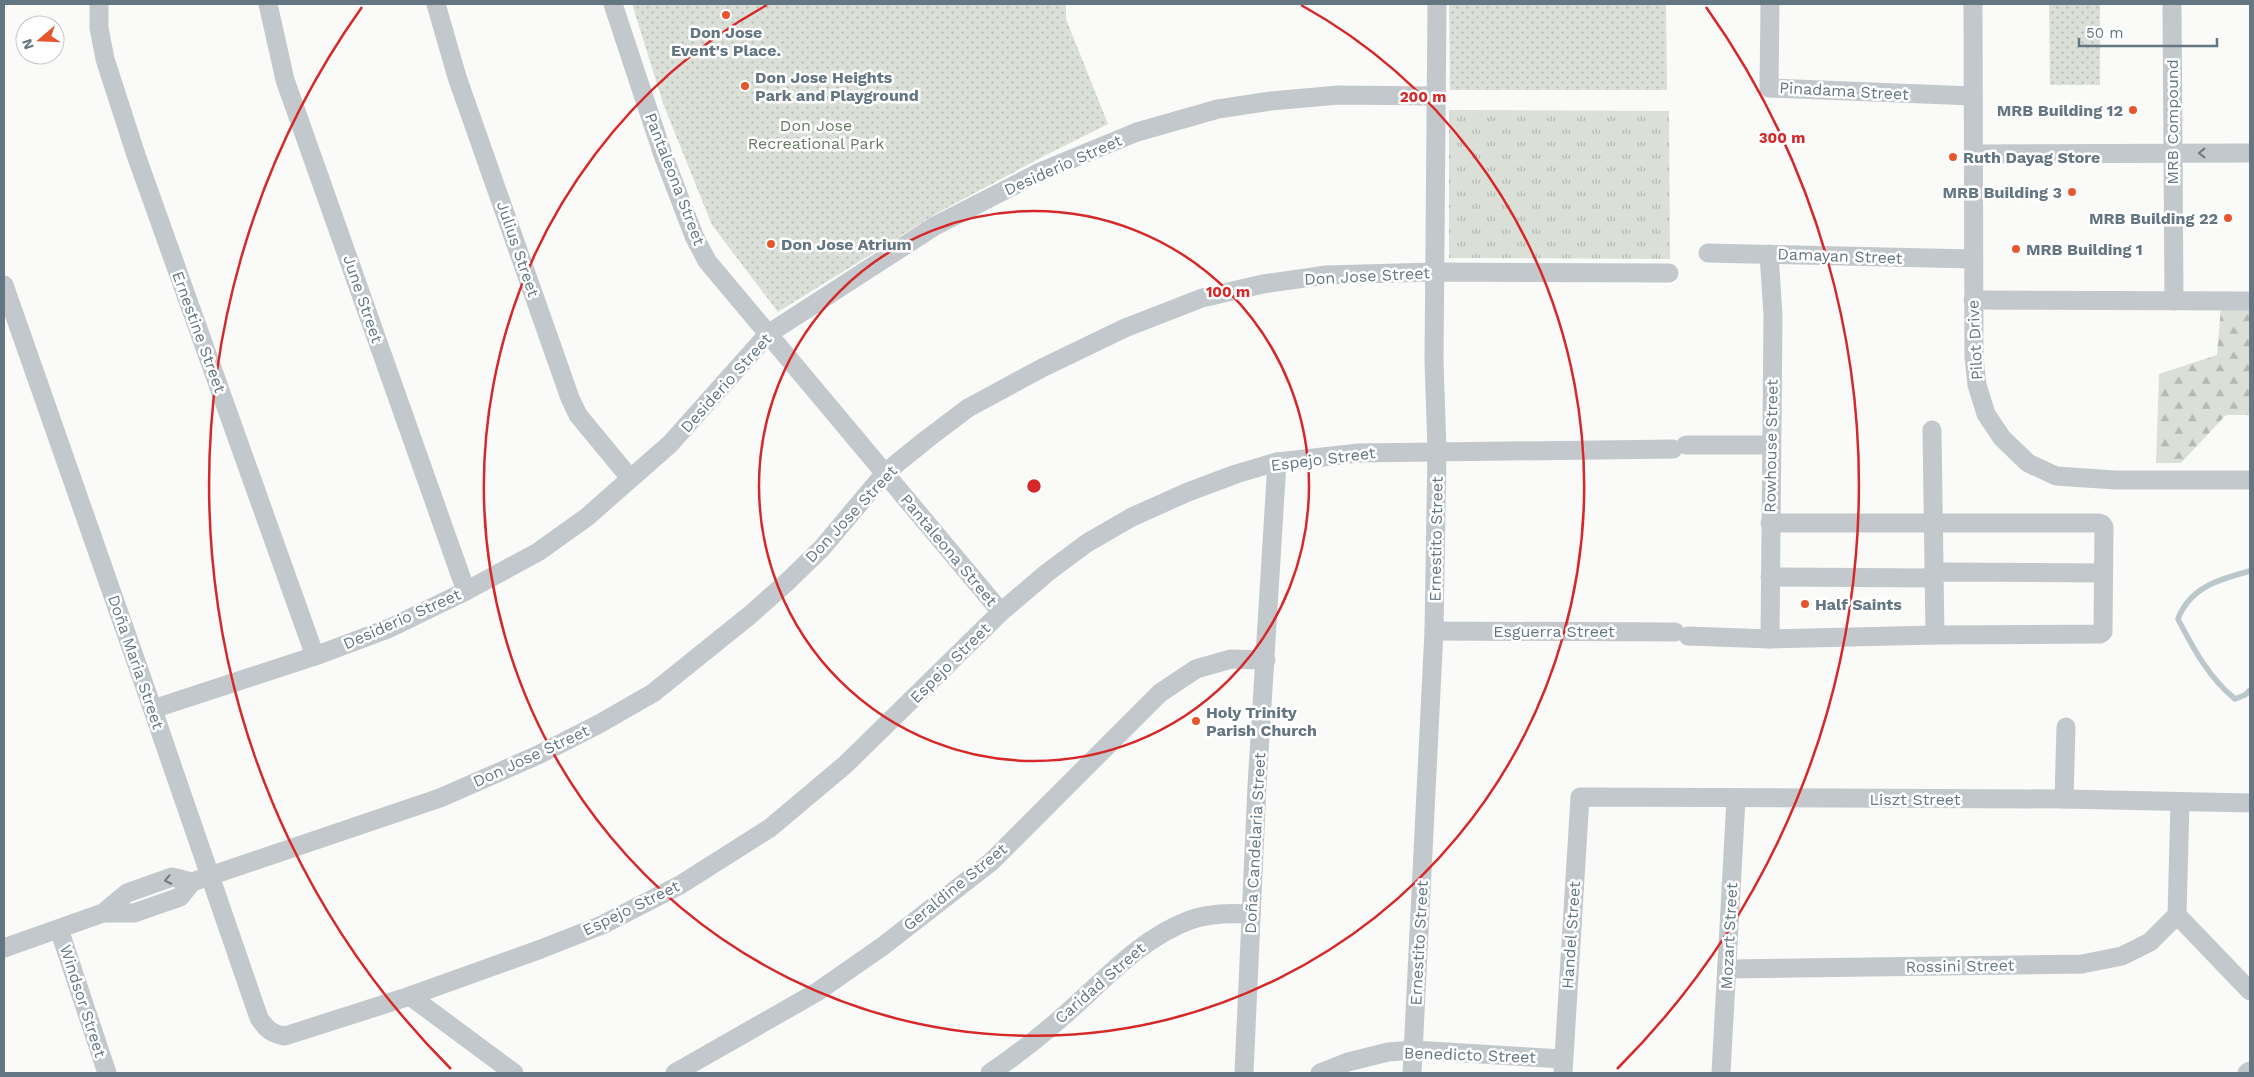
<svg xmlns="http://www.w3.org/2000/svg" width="2254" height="1077" viewBox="0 0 2254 1077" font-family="'Work Sans',sans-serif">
	<defs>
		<pattern id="grass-tufts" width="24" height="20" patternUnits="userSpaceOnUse" patternTransform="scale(1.25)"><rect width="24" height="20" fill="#dadfd7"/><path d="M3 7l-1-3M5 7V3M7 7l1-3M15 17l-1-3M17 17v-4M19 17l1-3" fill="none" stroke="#b4b9b4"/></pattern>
		<pattern id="forest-firs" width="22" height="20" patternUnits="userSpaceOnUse" patternTransform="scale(1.25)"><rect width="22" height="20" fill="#dadfd7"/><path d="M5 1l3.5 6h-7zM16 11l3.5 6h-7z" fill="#b4b9b4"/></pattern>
		<pattern id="park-dots" width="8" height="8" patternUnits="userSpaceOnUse" patternTransform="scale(1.25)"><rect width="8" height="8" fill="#dadfd7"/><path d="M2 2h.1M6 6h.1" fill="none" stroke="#b4b9b4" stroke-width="1.8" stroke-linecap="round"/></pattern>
	</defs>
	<rect width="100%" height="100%" fill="#fafaf8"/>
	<path fill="url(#grass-tufts)" d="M1449,110l220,1 1,148 -221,-1z"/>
	<path fill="url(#forest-firs)" d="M2221,307h29v108h-24l-45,48h-25l3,-89 58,-19z"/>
	<g fill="url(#park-dots)">
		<path d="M632,4h434v15l42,105 -64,32 -103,55 -163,101 -66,-87 -48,-119z"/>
		<path d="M1449,4h217l1,86h-217z"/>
		<path d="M2049,4h51v81h-50z"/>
	</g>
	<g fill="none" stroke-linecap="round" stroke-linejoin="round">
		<path stroke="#bbc7cb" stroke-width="5.5" d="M2250,571c-30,8 -60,16 -72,48 15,29 31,59 57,80l10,-4 5,-5"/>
		<g stroke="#c3c8cc" stroke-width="19">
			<path d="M99,4v24l6,31 31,96 179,501"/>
			<path d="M268,4l17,76 181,511"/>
			<path d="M436,4l21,73 113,321 8,17 52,63"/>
			<path d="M613,4l49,148 32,84 13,25 294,351"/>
			<path d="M1770,4l-1,84 204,8"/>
			<path d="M1973,4l1,353 3,28 9,29 16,24 26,25 28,13 59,4h135"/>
			<path d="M2172,4l2,297"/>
			<path d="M1973,154l277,-1"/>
			<path d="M1708,253l265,6"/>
			<path d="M1769,254l4,61 -3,324"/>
			<path d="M4,285l142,405 113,328c7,11 13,16 26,18l125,-40 131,-47 61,-24 78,-40 90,-57 76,-64 155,-152 47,-40 39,-29 45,-26 56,-25 48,-18 41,-12 82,-9 314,-4"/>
			<path d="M1973,300l277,1"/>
			<path d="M1932,430l3,205"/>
			<path d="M1686,445h85"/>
			<path d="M1770,577l163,1 5,-6 165,1"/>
			<path d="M1434,631l241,1"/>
			<path d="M1688,636l82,3 165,-4 165,-1 3,-2 1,-105 -2,-3 -3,-1h-329"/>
			<path d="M153,709l162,-53 75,-28 76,-37 72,-39 49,-35 83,-73 98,-110 167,-108 105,-54 97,-40 81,-23 53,-8 67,-6 99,1"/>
			<path d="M2064,799l2,-72"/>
			<path d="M2180,803l-3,112 73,76"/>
			<path d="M103,913h31l46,-16 12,-15 248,-84 98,-43 61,-31 54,-31 97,-78 36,-32 36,-35 63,-75 42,-34 41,-31 74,-40 83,-40 77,-30 61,-14 63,-9 109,-3 234,1"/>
			<path d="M59,929l48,144"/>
			<path d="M4,948l99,-35 24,-20 45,-16 20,5"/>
			<path d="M1727,969l355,-5 40,-8 28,-14 27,-27"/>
			<path d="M410,996l104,77"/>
			<path d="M675,1073l142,-81 66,-46 108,-84 169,-169 36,-24 35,-10 35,1"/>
			<path d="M990,1073c24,-16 48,-35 70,-54 42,-36 77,-79 130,-99 19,-7 40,-7 61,-6"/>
			<path d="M1244,1073l13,-287 20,-324"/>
			<path d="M1320,1073l28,-11 40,-10 26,-2 149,9"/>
			<path d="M1412,1073l22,-442 3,-181 -3,-89 3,-357"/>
			<path d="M1563,1073l17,-276 484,2 186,4"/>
			<path d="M1721,1073l15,-274"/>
			<path d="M2247,1073l3,-2"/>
		</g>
	</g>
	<defs><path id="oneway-chevron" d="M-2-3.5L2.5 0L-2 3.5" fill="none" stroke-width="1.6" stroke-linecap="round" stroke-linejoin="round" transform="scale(1.25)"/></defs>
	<g stroke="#6a7a87">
		<use href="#oneway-chevron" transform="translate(2202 153) rotate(180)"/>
		<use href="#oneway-chevron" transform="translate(168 880) rotate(168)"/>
	</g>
	<g fill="none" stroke="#d62828" stroke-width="2.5">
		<circle cx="1034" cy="486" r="275"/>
		<path d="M1301 5A550 550 0 1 1 767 5"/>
		<path d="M451 1069A825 825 0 0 1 362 7M1706 7A825 825 0 0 1 1617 1069"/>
	</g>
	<g fill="#e4572e" stroke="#fff" stroke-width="2">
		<circle cx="726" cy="15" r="5"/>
		<circle cx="745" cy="86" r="5"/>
		<circle cx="2133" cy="110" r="5"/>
		<circle cx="1953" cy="157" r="5"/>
		<circle cx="2072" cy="192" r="5"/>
		<circle cx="2228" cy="218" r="5"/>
		<circle cx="771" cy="244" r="5"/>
		<circle cx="2016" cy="249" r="5"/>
		<circle cx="1805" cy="604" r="5"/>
		<circle cx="1196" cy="721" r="5"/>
	</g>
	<g text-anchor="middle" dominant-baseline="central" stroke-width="5" stroke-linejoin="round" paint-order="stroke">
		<g font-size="16" font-weight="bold" fill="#657683" stroke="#fff" text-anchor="start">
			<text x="726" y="32" text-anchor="middle">Don Jose<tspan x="726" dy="18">Event's Place.</tspan></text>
			<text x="755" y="77">Don Jose Heights<tspan x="755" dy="18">Park and Playground</tspan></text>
			<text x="2123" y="110" text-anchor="end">MRB Building 12</text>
			<text x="1963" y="157">Ruth Dayag Store</text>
			<text x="2062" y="192" text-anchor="end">MRB Building 3</text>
			<text x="2218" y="218" text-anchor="end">MRB Building 22</text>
			<text x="781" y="244">Don Jose Atrium</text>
			<text x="2026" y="249">MRB Building 1</text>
			<text x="1815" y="604">Half Saints</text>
			<text x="1206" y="712">Holy Trinity<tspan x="1206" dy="18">Parish Church</tspan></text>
		</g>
		<g font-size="16" fill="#657683" stroke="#fff">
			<text transform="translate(1844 91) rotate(3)">Pinadama Street</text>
			<text transform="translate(2172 122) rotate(-90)">MRB Compound</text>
			<text transform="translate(1063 165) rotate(-24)">Desiderio Street</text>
			<text transform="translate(675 179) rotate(69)">Pantaleona Street</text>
			<text transform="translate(518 249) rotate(71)">Julius Street</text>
			<text transform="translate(1840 256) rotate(2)">Damayan Street</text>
			<text transform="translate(1367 276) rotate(-3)">Don Jose Street</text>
			<text transform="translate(363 299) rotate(71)">June Street</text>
			<text transform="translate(199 332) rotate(70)">Ernestine Street</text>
			<text transform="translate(1975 340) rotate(-93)">Pilot Drive</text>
			<text transform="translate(726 383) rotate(-48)">Desiderio Street</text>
			<text transform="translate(1771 446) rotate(-89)">Rowhouse Street</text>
			<text transform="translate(1323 459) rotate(-7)">Espejo Street</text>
			<text transform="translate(851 514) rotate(-47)">Don Jose Street</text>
			<text transform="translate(1436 539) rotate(-89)">Ernestito Street</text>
			<text transform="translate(949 550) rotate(50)">Pantaleona Street</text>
			<text transform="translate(402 619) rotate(-24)">Desiderio Street</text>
			<text x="1554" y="631">Esguerra Street</text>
			<text transform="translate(136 662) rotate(71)">Doña Maria Street</text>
			<text transform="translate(950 663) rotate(-45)">Espejo Street</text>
			<text transform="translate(531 756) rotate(-25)">Don Jose Street</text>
			<text x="1915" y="799">Liszt Street</text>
			<text transform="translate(1255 843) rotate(-87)">Doña Candelaria Street</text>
			<text transform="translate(955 887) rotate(-39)">Geraldine Street</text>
			<text transform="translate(631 908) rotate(-26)">Espejo Street</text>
			<text transform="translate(1571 935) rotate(-86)">Handel Street</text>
			<text transform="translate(1729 936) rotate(-87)">Mozart Street</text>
			<text transform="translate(1419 943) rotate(-87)">Ernestito Street</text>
			<text transform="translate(1960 966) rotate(-1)">Rossini Street</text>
			<text transform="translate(1100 983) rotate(-41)">Caridad Street</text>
			<text transform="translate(83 1001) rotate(72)">Windsor Street</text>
			<text transform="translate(1470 1055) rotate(2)">Benedicto Street</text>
		</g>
		<g font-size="16" fill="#687a64" stroke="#fff">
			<text x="816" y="125">Don Jose<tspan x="816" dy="18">Recreational Park</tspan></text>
		</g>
	</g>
	<circle cx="1034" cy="486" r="8" fill="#d62828" stroke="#fff" stroke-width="2.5"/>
	<g font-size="15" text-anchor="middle" font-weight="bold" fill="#d62828" stroke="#fff" stroke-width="5" stroke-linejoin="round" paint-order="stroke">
		<text x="1423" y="102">200 m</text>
		<text x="1782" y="143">300 m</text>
		<text x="1228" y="297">100 m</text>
	</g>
	<rect width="2254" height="1077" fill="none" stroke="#657683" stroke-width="10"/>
	<g transform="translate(40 40) rotate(251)"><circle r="24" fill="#ffffff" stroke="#c1c8cd"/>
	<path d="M0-4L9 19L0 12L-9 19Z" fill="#e4572e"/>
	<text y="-8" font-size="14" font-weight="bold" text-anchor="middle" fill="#657683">N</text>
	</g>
	<path d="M2079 38v8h138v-8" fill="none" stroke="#657683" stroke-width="2.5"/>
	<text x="2086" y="38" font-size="15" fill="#657683" stroke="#ffffff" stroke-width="4" paint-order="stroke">50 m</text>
</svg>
